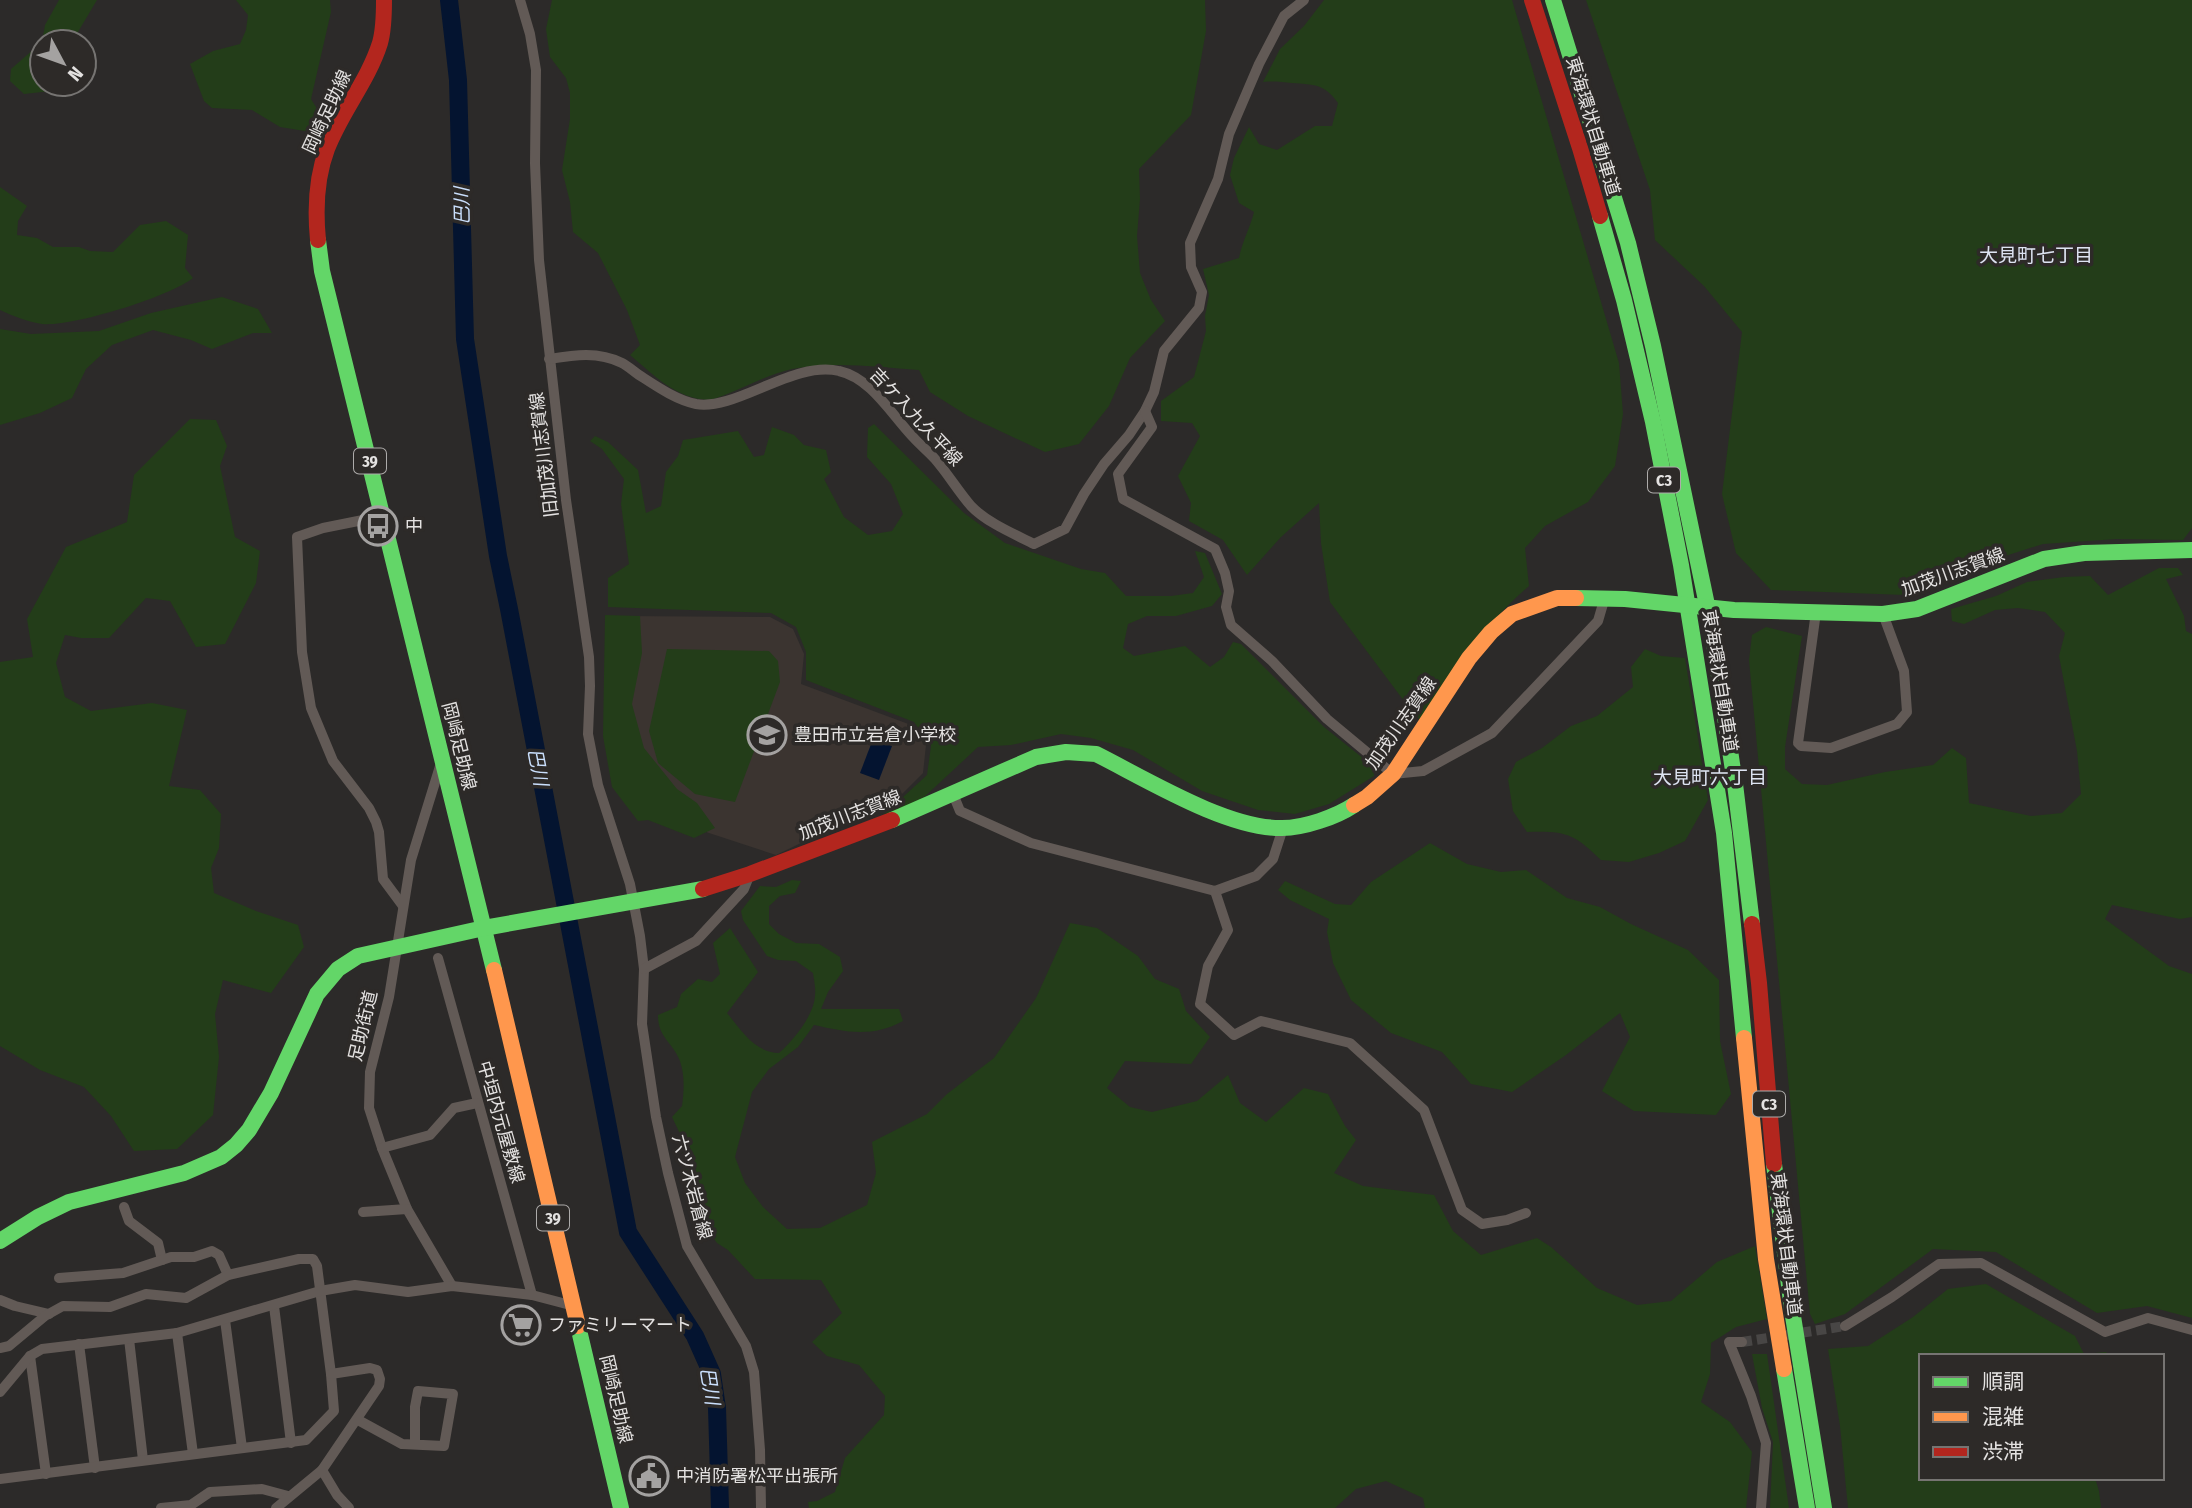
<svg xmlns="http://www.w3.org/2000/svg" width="2192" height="1508" viewBox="0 0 2192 1508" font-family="'Fira Sans Condensed','Noto Sans JP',sans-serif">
	<rect width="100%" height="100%" fill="#2c2a29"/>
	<path fill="#3b3430" d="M617,616l153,1 23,12 11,25 -3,30 110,41 15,20 -3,28 -21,21 -28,18 -5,-11 -72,24 6,17 -27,13 -67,-22 -46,-18 -39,-41z"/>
	<g fill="#233d19">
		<path d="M59,0h38l-25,42h-30l3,-17z"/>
		<path d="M236,0h94l1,12 -20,87 8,13 -8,20 -31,-5 -28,-17 -40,-2 -8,-7 -14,-37 23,-13 27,-7 6,-14 2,-15z"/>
		<path d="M552,0h653l1,31 -15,84 -52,54 1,30 -3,37 3,37 11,27 14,21 -35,37 -21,48 -30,38 -34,8 -77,-36 -38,-24 -11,-22c-42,-3 -85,-9 -127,-1 -27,6 -55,23 -82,31 -34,-1 -55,-24 -80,-45l10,-10 -13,-35 -29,-57 -25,-21 -3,-30 -8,-32 8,-51v-26l-4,-15 -16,-21 -4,-28z"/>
		<path d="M1324,0h188l107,363 4,51 -8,52 -27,36 -43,24 -20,22 4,38c-43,37 -78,86 -109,134l-16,-19 -74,-99 -9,-59 -2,-40 -38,34 -34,38 -24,-35 -34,-19 2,-18 -13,-27 22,-40 -8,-13 -31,-2v-20l33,-24 12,-46 -1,-15 4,-21 -6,-26 36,-11c3,-16 11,-30 15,-46l-15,-9 -9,-28 4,-17 15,-31 10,17 18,6 38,-24h17l6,-23c-14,-20 -24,-18 -46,-20 -10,-1 -18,-2 -29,-1l17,-33 24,-23z"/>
		<path d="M1586,0h606v528l-9,12 -66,-1 -74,5 -44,14 -94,37 -134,-5 -35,-37 -14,-59 20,-162 -38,-46 -49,-46 -5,-50z"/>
		<path d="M42,42v42h15l-6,7 -27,3 -14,-13 1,-12z"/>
		<path d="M0,187l27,19 -9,15 -1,14 20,3 16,9h26l11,4 23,1 27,-27 26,-4 22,14 -3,33 8,10c-24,19 -121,49 -151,46 -14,-2 -29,-8 -42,-14z"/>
		<path d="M222,297l36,12 14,24h-19l-41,16 -21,-9 -38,-10 -41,15 -26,24 -14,29 -32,15 -40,12v-96l31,5 68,-3 52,-18z"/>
		<path d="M190,419l26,1 11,26 -7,20 15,71 25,14 -4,32 -31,61 -29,3 -26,-46 -24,-3 -37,40h-28l-16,-3 -9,28 9,34 26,14 61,-8 35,7 -18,76 31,4 21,24 -2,34 -8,20 3,25 42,18 42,14 6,22 -33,46 -48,-13 -8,34 4,43 -6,58 -36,34 -43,2 -23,-35 -27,-29 -44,-17 -40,-24v-384l33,-5 -6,-38 39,-72 61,-25 7,-47z"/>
		<path d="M874,424l90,89 41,30 76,26 24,4 21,23h45l22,-3 11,-16 -9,-26 10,2 17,41 -10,12 -36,10h-29l-19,8 -5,24 11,8 51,-10 25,21 14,-10 9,-15 8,2 83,83 50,40v9l-45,28 -34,10 -37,-4 -56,-19 -69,-41 -42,-12 -30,-4 -50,11 -33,2 -58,54 -34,15 -4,-5 21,-14 24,-22 4,-29 -17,-24 -108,-42v-28l-10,-25 -25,-14 -163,-6v-29l21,-14 -8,-60 3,-25 -22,-30 -12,-8 5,-5 13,6 30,28 8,43 15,-7 5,-34 12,-16 5,-16 55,-9 16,26 10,-2 8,-28 22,8 10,10 22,5 5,22 -7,7 20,38 24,18 24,-4 11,-17 -12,-30 -24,-27 1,-29z"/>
		<path d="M2159,568h19l5,7 -17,4 18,37 2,15 6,3v283l-12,2 -68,-14 -7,14 64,47 23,8v344l-45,-12 -50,7 -101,-61 -63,-3 -88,65 -30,10 -5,-10 -61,-654 3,-25 14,-8 36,9 -17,111v22l17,15 25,1 58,-13 48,-7 19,-17 14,10 3,45 62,13 31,-3 19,-19 -4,-43 -18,-95 6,-23 -20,-21 -27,-4 -23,2 -31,14 -12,-3 -1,-12 45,-13 31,-14 37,-5 26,-1 18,19z"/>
		<path d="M605,615l35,1 2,37 -10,51 12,44 33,41 20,14 18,25 -21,10 -46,-18 -10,1 -26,-34 -9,-51z"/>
		<path d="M667,649l102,2 9,10 2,21 -45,120 -40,-8 -37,-31 -9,-32z"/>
		<path d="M1645,649l16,7 24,2 23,142 -23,41 -26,12 -30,9 -28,-2c-28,-27 -35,-29 -74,-28l-14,-21 -5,-32 8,-17 26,-14 29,-22 26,-10 36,-29 -2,-20z"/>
		<path d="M1430,843l37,21 34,8 25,-2 41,28 33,9 31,17 57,26 31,30 1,61 11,53 -15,21 -82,-4 -32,-20 28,-54 -10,-24 -54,42 -54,37 -41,-8 -29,-32 -51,-19 -40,-33 -18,-37 -6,-31 2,-13 -39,-19 -12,-10 7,-9 50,23 16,1 20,-23z"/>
		<path d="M792,880l9,1 -6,12 -15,3 -11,10v18l10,10 17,9 23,1 21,13 3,14 -15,21 -7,17h78l4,12c-31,17 -57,11 -89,4l-16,22 -29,22 -17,23 -17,65 10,26 18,24 24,22 33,-1 47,-23 9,-32 -4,-31 55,-28 20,-20 47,-36 42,-60 34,-75 27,5 41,28 17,23 24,10 7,22 24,26 -19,27 -66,-3 -18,27 23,19 22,5 45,-11 31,-26 12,28 26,19 38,-34 24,6 17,32 11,14 -22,33 29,13 71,9 19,36 28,24 56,-17 14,9 46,41 40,17 34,-4 46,-39 38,-16 12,73 -31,8 -25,16 -1,31 -9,28 29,20 22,30 -6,56h-321l-2,-10 -37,-17 -30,8 -21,19h-526l-1,-6 9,-1 18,-9 10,-34 39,-43 1,-19 -26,-31 -32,-9 -15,-14 30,-29 -21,-33 -66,-1 -27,-29 -11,-7 -12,-17 -9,-9 -5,-19 -2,-21 -8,-13 3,-22 -12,-25 10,-11c2,-15 3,-30 -2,-45 -8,-20 -22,-23 -22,-46l19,-8 4,-13 17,-15 14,3 8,-8 -7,-31 17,-15 28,44 -31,41c15,18 27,39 52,40 14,-12 35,-38 36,-57 1,-7 -1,-16 -2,-23l-17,-12 -18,-1 -11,-4 -24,-36 -2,-9 19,-25 16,1z"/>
		<path d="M1986,1284l89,52 9,18 22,-2 3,4h-188v122h174l4,13 2,17h-253l-8,-82 -12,-77 40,-3 45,-29 35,-28z"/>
		<path d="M1752,1354h15l22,154h-19l3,-66 -11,-34z"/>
	</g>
	<path fill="#041430" d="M873,739l19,7 -13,34 -19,-7z"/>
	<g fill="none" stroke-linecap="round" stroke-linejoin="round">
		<path stroke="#041430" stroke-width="18" d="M449,0l9,80 7,259 33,217 11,53 119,623 67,104 17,38 5,34 3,100"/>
		<path stroke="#484645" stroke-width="10" stroke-dasharray="10 5" stroke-linecap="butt" d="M1742,1342l103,-16"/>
		<g stroke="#625a56" stroke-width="10">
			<path d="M520,0l10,34 6,36 -1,93 4,97 27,240 23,157 1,29 -2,48 10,51 32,99 10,52 4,33 -2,55 14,93 12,56 19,73 59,100 8,26 6,78 1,58"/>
			<path d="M549,359c25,-4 49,-8 73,4 6,3 11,8 17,12 17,11 37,25 57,29 40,7 98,-44 143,-33 32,7 52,43 74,66 7,8 15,14 22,22 13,15 23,32 36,47 15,16 43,28 63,38l31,-15 19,-35 20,-30 25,-29 16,-24 9,-19 10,-41 35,-43 3,-16 -11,-25 -1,-24 28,-64 11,-45 30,-70 25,-48 20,-16"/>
			<path d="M1145,411l7,16 -34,47 5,25 92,50 10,24 4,18 -3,16 5,18 41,36 55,58 66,55 30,-3 69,-38 106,-112 7,-24"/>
			<path d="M383,516l-60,12 -26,9 5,115 9,56 22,53 36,47 7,14 3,10 4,47 20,27"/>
			<path d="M1816,612l-18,131 3,3 30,2 66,-24 10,-12 -3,-41 -21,-57"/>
			<path d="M441,763l-30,97 -22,137 -19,75 -1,36 13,40 25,61 45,77"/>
			<path d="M953,794l7,17 71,32 184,48 41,-15 17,-17 10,-31"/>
			<path d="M1215,891l13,39 -20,36 -8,38 34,31 27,-14 89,22 74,67 38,100 20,14 25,-4 19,-7"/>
			<path d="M438,958l94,337"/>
			<path d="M644,969l52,-28 48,-52 6,-15"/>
			<path d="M382,1148l48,-13 24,-27 23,-5"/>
			<path d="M124,1207l5,14 29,22 4,17"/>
			<path d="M363,1212l44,-3"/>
			<path d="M59,1278l64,-5 48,-16h23l18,-6 7,4 9,20"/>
			<path d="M0,1300l15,6 34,8"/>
			<path d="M274,1306l17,137"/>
			<path d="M225,1320l17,128"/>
			<path d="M1845,1326l47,-29 47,-33 42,-1 124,69 43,-14 44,12"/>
			<path d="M177,1333l16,121"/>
			<path d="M129,1339l14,121"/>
			<path d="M1742,1342h-13l22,54 15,47 -5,65"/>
			<path d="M79,1344l16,124"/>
			<path d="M0,1348l9,-2 36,-30 18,-10 47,1 36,-13 40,4 42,-23 71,-16h14l4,7 14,108 3,37 -28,29 -306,39"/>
			<path d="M30,1356l16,118"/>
			<path d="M0,1392l30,-36 12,-7 135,-16 143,-42 35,-6 53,7 44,-6 80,9 42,11"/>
			<path d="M358,1420l44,24 42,2 9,-52 -35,-3 -3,16v37"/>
			<path d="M322,1470l15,25 12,13"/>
			<path d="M161,1508l30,-3 19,-13 52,-3 26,7"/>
			<path d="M276,1508l46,-38 57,-84 1,-7 -3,-9 -7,-2 -39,6"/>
		</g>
		<g stroke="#63d668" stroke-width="16">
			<path d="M1553,0l75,243 25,103 59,283 23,155 17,140"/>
			<path d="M1600,216l24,84 29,122 28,143 43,268 20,205"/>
			<path d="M318,240l4,31 172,699"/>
			<path d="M1576,598l49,1 109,11 149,4 34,-5 127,-50 40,-6 108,-3"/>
			<path d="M892,820l144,-63 30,-5 30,2c50,25 131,75 186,74 22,0 54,-11 72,-23"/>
			<path d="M1774,1164l18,146 32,198"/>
			<path d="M0,1241l38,-24 31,-15 115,-29 37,-16 15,-12 13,-15 22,-37 46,-99 21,-25 20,-13 126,-28 219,-39"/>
			<path d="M578,1326l43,182"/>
			<path d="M1784,1369l23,139"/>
		</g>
		<g stroke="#ff974d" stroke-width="16">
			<path d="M1354,805l13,-8 26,-23 76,-116 22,-26 21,-18 45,-16h19"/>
			<path d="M494,970l84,356"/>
			<path d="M1744,1038l22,221 18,110"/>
		</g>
		<g stroke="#b3261e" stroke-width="16">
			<path d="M1532,0l48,148 20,68"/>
			<path d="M318,240c-3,-31 -2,-62 9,-91 14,-37 41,-68 53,-106 4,-14 4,-29 4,-43"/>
			<path d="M703,889l47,-15 142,-54"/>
			<path d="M1752,924l7,59 15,181"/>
		</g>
	</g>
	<defs>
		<g id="bus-ring" transform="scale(2.0125)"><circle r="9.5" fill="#2d2a28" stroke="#a4a2a1" stroke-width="1.5"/><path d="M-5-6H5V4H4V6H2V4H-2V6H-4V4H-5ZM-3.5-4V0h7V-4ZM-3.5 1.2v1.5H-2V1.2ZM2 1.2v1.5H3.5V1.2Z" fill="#a4a2a1"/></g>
		<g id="school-ring" transform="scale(2.0125)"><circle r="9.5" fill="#2d2a28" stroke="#a4a2a1" stroke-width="1.5"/><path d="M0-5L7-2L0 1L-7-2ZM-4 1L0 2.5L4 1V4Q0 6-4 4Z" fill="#a4a2a1"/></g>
		<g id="supermarket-ring" transform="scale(2.0125)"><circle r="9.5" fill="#2d2a28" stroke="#a4a2a1" stroke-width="1.5"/><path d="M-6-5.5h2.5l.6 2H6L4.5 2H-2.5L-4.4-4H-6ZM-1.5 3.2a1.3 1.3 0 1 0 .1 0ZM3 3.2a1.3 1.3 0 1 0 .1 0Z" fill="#a4a2a1"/></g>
		<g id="civic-ring" transform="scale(2.0125)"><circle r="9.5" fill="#2d2a28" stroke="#a4a2a1" stroke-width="1.5"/><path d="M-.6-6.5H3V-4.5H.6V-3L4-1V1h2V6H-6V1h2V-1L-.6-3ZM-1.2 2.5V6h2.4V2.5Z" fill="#a4a2a1"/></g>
	</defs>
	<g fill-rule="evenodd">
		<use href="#bus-ring" x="378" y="526"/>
		<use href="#school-ring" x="767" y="735"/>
		<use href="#supermarket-ring" x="521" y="1325"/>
		<use href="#civic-ring" x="649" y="1476"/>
	</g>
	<g text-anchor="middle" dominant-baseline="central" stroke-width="7" stroke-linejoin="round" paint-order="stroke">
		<g fill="#2d2a28" stroke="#adabaa" stroke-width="2">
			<rect x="354" y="448.5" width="32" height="25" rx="5"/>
			<rect x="1648" y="467.5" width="32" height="25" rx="5"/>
			<rect x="1753" y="1091.5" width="32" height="25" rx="5"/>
			<rect x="537" y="1205.5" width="32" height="25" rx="5"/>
		</g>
		<g font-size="16" font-weight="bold" fill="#e4e2e1">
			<text x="370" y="461">39</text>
			<text x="1664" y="480">C3</text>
			<text x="1769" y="1104">C3</text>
			<text x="553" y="1218">39</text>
		</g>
		<g font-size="18" fill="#e4e2e1" stroke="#2d2a28">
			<text transform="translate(327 112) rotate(-65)">岡崎足助線</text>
			<text transform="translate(1593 126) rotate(73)">東海環状自動車道</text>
			<text transform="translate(916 417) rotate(47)">吉ケ入九久平線</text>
			<text transform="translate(544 455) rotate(-97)">旧加茂川志賀線</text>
			<text transform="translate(1953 572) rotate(-20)">加茂川志賀線</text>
			<text transform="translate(1720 681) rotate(81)">東海環状自動車道</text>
			<text transform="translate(1401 723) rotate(-55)">加茂川志賀線</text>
			<text transform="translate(459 746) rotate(76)">岡崎足助線</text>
			<text transform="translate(850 815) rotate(-21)">加茂川志賀線</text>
			<text transform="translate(363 1026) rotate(-77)">足助街道</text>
			<text transform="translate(501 1122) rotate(74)">中垣内元屋敷線</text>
			<text transform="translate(692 1187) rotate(75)">六ツ木岩倉線</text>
			<text transform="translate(1786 1244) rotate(83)">東海環状自動車道</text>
			<text transform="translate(616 1399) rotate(77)">岡崎足助線</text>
		</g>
		<g font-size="18" fill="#e4e2e1" stroke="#2d2a28" text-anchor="start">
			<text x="405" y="526">中</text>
			<text x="794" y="735">豊田市立岩倉小学校</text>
			<text x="548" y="1325">ファミリーマート</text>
			<text x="676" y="1476">中消防署松平出張所</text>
		</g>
		<g font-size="19" font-style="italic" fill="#cadffc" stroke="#2d2a28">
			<text transform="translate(462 206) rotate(-91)">巴川</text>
			<text transform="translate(538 767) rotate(79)">巴川</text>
			<text transform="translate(710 1386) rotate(81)">巴川</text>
		</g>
		<g font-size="19" fill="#dde3f1" stroke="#2d2a28">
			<text x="2036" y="255">大見町七丁目</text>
			<text x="1710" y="777">大見町六丁目</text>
		</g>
	</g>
	<rect x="1919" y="1354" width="245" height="126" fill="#2d2a28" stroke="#767472" stroke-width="2"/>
	<rect x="1933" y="1377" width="35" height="10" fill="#63d668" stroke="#767472" stroke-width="2"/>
	<text x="1982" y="1389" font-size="21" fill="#e4e2e1">順調</text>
	<rect x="1933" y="1412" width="35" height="10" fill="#ff974d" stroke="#767472" stroke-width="2"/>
	<text x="1982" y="1424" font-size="21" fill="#e4e2e1">混雑</text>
	<rect x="1933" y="1447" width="35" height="10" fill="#b3261e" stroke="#767472" stroke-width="2"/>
	<text x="1982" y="1459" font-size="21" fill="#e4e2e1">渋滞</text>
	<g transform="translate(63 63) rotate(131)"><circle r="33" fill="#2d2a28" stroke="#767472" stroke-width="2"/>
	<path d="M0-5L12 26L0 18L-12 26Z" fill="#a4a2a1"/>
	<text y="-10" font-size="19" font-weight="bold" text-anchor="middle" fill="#e4e2e1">N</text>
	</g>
</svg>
